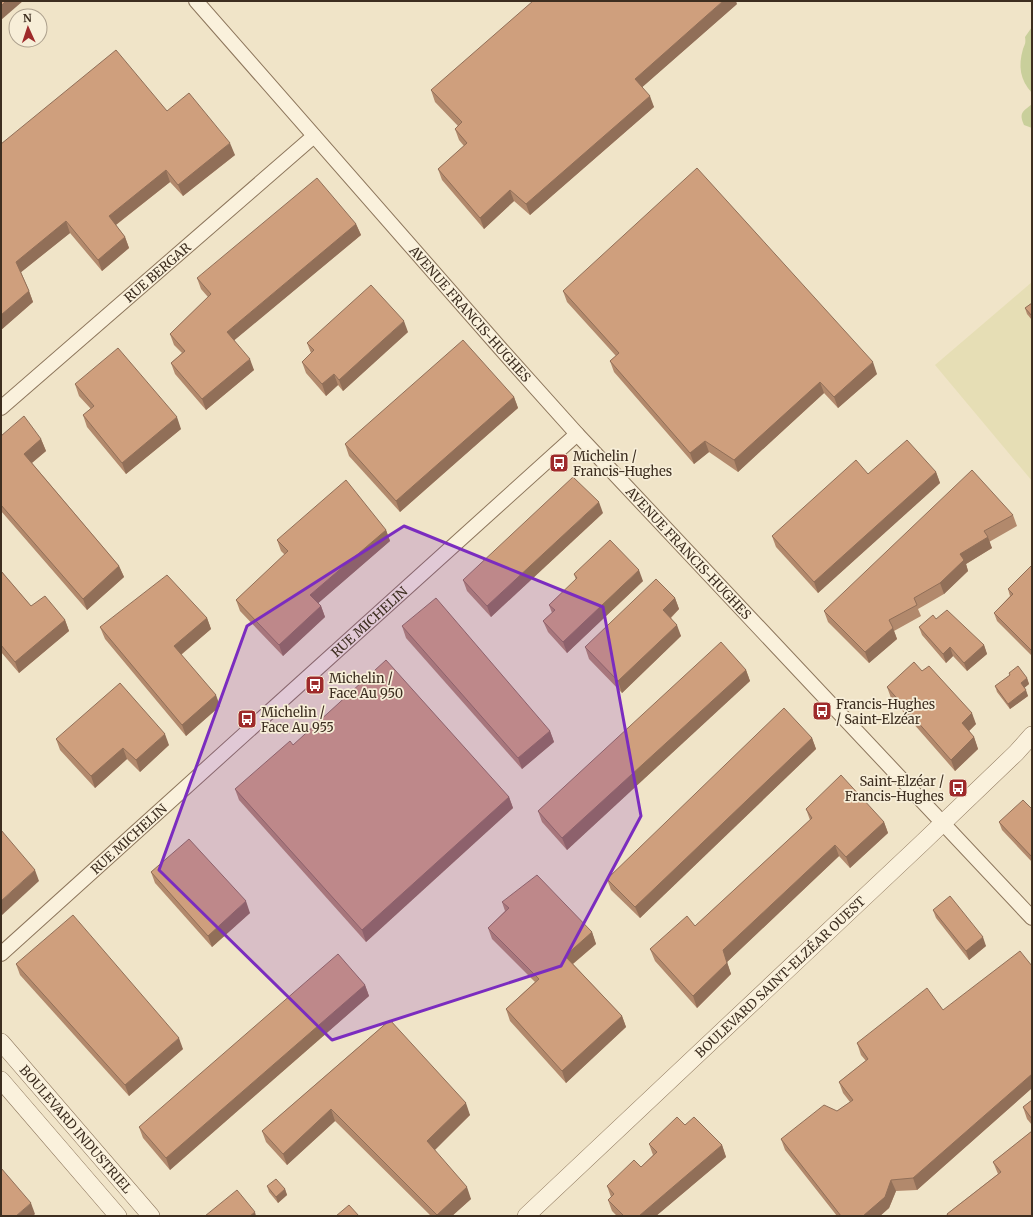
<svg xmlns="http://www.w3.org/2000/svg" width="1033" height="1217" viewBox="0 0 1033 1217" font-family="Merriweather,serif">
	<rect width="100%" height="100%" fill="#f0e4c8"/>
	<path fill="#e6deb5" d="M1032,282v199l-97,-116z"/>
	<g fill="#c9cf9b">
		<path d="M1032,27v66c-12,-13 -14,-27 -9,-44 2,-5 3,-6 2,-12z"/>
		<path d="M1032,104v24l-8,-3c-5,-12 -2,-13 8,-21z"/>
	</g>
	<g fill="none" stroke-linecap="round" stroke-linejoin="round">
		<g stroke="#8d765c" stroke-width="16">
			<g id="minor">
				<path id="s1" d="M196,1l304,347 77,86 455,484"/>
				<path id="s2" d="M1,408l313,-272"/>
				<path id="s3" d="M1,954l576,-520"/>
			</g>
		</g>
		<g stroke="#8d765c" stroke-width="18">
			<g id="tertiary">
				<path id="s4" d="M1,1042l150,174"/>
				<path d="M1,1080l117,136"/>
				<path id="s5" d="M526,1216l396,-373 94,-90 16,-18"/>
			</g>
		</g>
		<use href="#minor" stroke="#faf1dc" stroke-width="14"/>
		<use href="#tertiary" stroke="#faf1dc" stroke-width="17"/>
	</g>
	<g fill="#b2896c">
		<path d="M737,4l-95,83 12,20 -124,108 -16,-14 -30,28 -42,-49 -4,-11 26,-23 -5,-6 -4,-11 3,-3 -23,-24 -4,-12z"/>
		<path d="M167,111l68,44 -52,41 -13,-14 -54,43 9,12 4,11 -27,23 -32,-38 -49,39 8,19 4,11 -32,28v-186z"/>
		<path d="M356,224l5,11 -127,105 20,30 -48,40 -31,-36 -4,-11 11,-10 -8,-8 -4,-11 38,-37 -7,-8 -4,-11z"/>
		<path d="M563,291l314,83 -39,34 -14,-15 -86,79 -29,-20 -15,12 -80,-92 -4,-11 6,-5 -49,-54z"/>
		<path d="M1032,303v17l-5,-6 -2,-6z"/>
		<path d="M408,332l-65,59 -5,-6 -12,11 -20,-23 -4,-11 9,-9 -4,-10z"/>
		<path d="M75,384l106,45 -55,45 -39,-47 -4,-12 8,-6 -12,-13z"/>
		<path d="M514,397l4,11 -118,104 -51,-56 -4,-12z"/>
		<path d="M1,436l40,3 5,12 -14,12 87,103 5,11 -37,33 -86,-99z"/>
		<path d="M936,472l4,11 -122,110 -42,-46 -4,-11 96,-62z"/>
		<path d="M603,513l-112,104 -24,-26 -4,-11z"/>
		<path d="M1013,515l4,11 -28,16 3,6 -26,16 2,7 -24,23 -26,15 3,7 -27,15 3,8 -28,24 -41,-41 -4,-11z"/>
		<path d="M386,530l4,11 -72,62 3,3 4,11 -42,39 -43,-45 -4,-11 49,-45 -4,-4 -4,-11z"/>
		<path d="M1032,565v91l-35,-35 -3,-8 16,-17 -2,-7z"/>
		<path d="M1,571l30,35 34,14 4,11 -50,42 -18,-21z"/>
		<path d="M574,574l69,7 -76,72 -19,-21 -5,-11 9,-8 -3,-8 27,-25z"/>
		<path d="M675,598l4,11 -8,9 10,18 -59,57 -33,-34 -4,-12z"/>
		<path d="M207,618l4,11 -30,26 39,51 -34,30 -81,-97 -5,-12z"/>
		<path d="M936,619l48,26 3,9 -20,17 -14,-15 -7,7 -24,-28 -3,-8z"/>
		<path d="M402,626l148,105 4,11 -32,27 -116,-131z"/>
		<path d="M746,670l4,11 -183,169 -25,-28 -4,-11z"/>
		<path d="M922,671l54,53 -7,7 5,6 4,12 -23,22 -64,-73 -4,-11z"/>
		<path d="M1009,673l18,5 2,6 -5,4 4,8 -18,13 -13,-17 -2,-6 15,-11z"/>
		<path d="M812,738l4,11 -176,169 -29,-28 -4,-11z"/>
		<path d="M56,739l113,6 -29,27 -13,-13 -32,29 -35,-38z"/>
		<path d="M293,745l216,52 4,11 -147,134 -127,-142 -4,-11z"/>
		<path d="M806,809l78,13 4,11 -38,35 -11,-12 -112,106 4,12 -34,34 -42,-47 -5,-12 45,-23 115,-106z"/>
		<path d="M1032,809v53l-30,-32 -3,-8z"/>
		<path d="M151,872l99,41 -38,34 -57,-64z"/>
		<path d="M502,902l90,30 4,12 -23,20 49,52 4,11 -60,56 -56,-62 -4,-12 29,-27 -43,-43 -4,-11 17,-17z"/>
		<path d="M933,910l53,36 -17,14 -33,-42z"/>
		<path d="M16,964l167,85 -54,47 -109,-121z"/>
		<path d="M1032,966v122l-115,102 -21,1 -7,17 -9,8h-43l-52,-66 -4,-11 56,-28 13,-9 -7,-9 -4,-11 27,-21 -5,-6 -4,-12 86,-33z"/>
		<path d="M365,985l4,11 -199,174 -27,-32 -4,-11z"/>
		<path d="M390,1020l80,95 -36,35 37,49 -19,17h-21l-96,-95 -48,44 -21,-23 -4,-11z"/>
		<path d="M1032,1100v25l-5,-6 -4,-12z"/>
		<path d="M685,1125l37,20 4,12 -70,59h-39l-5,-5 -4,-11 3,-3 -4,-11 34,-19 12,-12 -4,-11z"/>
		<path d="M1032,1131v85h-85v-2l51,-40 -5,-12z"/>
		<path d="M267,1186l18,3 2,6 -9,8 -9,-11z"/>
	</g>
	<g fill="#916f58">
		<path d="M6,1h17l-22,19v-14z"/>
		<path d="M723,1h13l1,3 -98,86 -4,-11z"/>
		<path d="M650,96l4,11 -124,108 -4,-11z"/>
		<path d="M230,143l5,12 -52,41 -5,-11z"/>
		<path d="M166,170l4,12 -57,45 -4,-11z"/>
		<path d="M510,190l4,11 -30,28 -4,-11z"/>
		<path d="M66,221l4,12 -50,40 -4,-11z"/>
		<path d="M356,224l5,11 -130,108 -4,-11z"/>
		<path d="M125,237l4,11 -27,23 -4,-11z"/>
		<path d="M29,291l4,11 -32,28v-15z"/>
		<path d="M404,321l4,11 -65,59 -4,-11z"/>
		<path d="M250,359l4,11 -48,40 -4,-11z"/>
		<path d="M873,362l4,12 -39,34 -4,-11z"/>
		<path d="M334,374l4,11 -12,11 -4,-12z"/>
		<path d="M820,382l4,11 -86,79 -4,-12z"/>
		<path d="M514,397l4,11 -118,104 -4,-11z"/>
		<path d="M177,417l4,12 -55,45 -4,-11z"/>
		<path d="M41,439l5,12 -18,15 -4,-12z"/>
		<path d="M705,441l4,11 -15,12 -4,-11z"/>
		<path d="M936,472l4,11 -122,110 -4,-11z"/>
		<path d="M599,502l4,11 -112,104 -4,-11z"/>
		<path d="M386,530l4,11 -75,65 -5,-11z"/>
		<path d="M988,537l4,11 -26,16 2,7 -24,23 -4,-11 20,-29z"/>
		<path d="M119,566l5,11 -37,33 -4,-11z"/>
		<path d="M639,570l4,11 -76,72 -4,-11z"/>
		<path d="M675,598l4,11 -12,12 -4,-11z"/>
		<path d="M321,606l4,11 -42,39 -4,-11z"/>
		<path d="M207,618l4,11 -33,28 -4,-11z"/>
		<path d="M65,620l4,11 -50,42 -4,-11z"/>
		<path d="M677,625l4,11 -59,57 -4,-12z"/>
		<path d="M893,628l4,11 -28,24 -4,-11z"/>
		<path d="M984,645l3,9 -20,17 -3,-8z"/>
		<path d="M950,647l3,9 -7,7 -3,-9z"/>
		<path d="M746,670l4,11 -183,169 -5,-12z"/>
		<path d="M1027,678l2,6 -6,5 -2,-6z"/>
		<path d="M1026,690l2,6 -18,13 -2,-5z"/>
		<path d="M216,695l4,11 -34,30 -4,-11z"/>
		<path d="M972,713l4,11 -10,10 -4,-11z"/>
		<path d="M550,731l4,11 -32,27 -4,-11z"/>
		<path d="M165,734l4,11 -29,27 -4,-12z"/>
		<path d="M974,737l4,12 -23,22 -4,-11z"/>
		<path d="M812,738l4,11 -176,169 -5,-11z"/>
		<path d="M123,748l4,11 -32,29 -4,-12z"/>
		<path d="M509,797l4,11 -147,134 -4,-12z"/>
		<path d="M884,822l4,11 -38,35 -4,-11z"/>
		<path d="M835,845l4,11 -112,106 4,12 -34,34 -4,-12 30,-46z"/>
		<path d="M35,870l4,11 -38,35v-15z"/>
		<path d="M246,901l4,12 -38,34 -4,-11z"/>
		<path d="M592,932l4,12 -27,23 -4,-11z"/>
		<path d="M983,937l3,9 -17,14 -3,-9z"/>
		<path d="M365,985l4,11 -199,174 -4,-12z"/>
		<path d="M622,1016l4,11 -60,56 -4,-12z"/>
		<path d="M179,1038l4,11 -54,47 -4,-11z"/>
		<path d="M1032,1074v14l-115,102 -4,-12z"/>
		<path d="M466,1103l4,12 -38,38 -5,-12z"/>
		<path d="M331,1109l4,12 -48,44 -4,-11z"/>
		<path d="M722,1145l4,12 -70,59h-17z"/>
		<path d="M891,1180l5,11 -7,17 -9,8h-17z"/>
		<path d="M467,1187l4,12 -19,17h-15v-1z"/>
		<path d="M285,1189l2,6 -9,8 -2,-6z"/>
		<path d="M31,1203l4,11 -2,2h-17z"/>
		<path d="M255,1212l1,4h-6z"/>
	</g>
	<g fill="#cf9f7d" stroke="#916f58">
		<path d="M1,1h5l-5,5z"/>
		<path d="M533,1h190l-88,78 15,17 -124,108 -16,-14 -30,28 -42,-49 29,-26 -12,-14 7,-7 -31,-32z"/>
		<path d="M116,50l51,61 22,-18 41,50 -52,42 -12,-15 -57,46 16,21 -27,23 -32,-39 -50,41 13,29 -28,24v-171z"/>
		<path d="M697,168l176,194 -39,35 -14,-15 -86,78 -29,-19 -15,12 -80,-92 9,-8 -56,-62z"/>
		<path d="M317,178l39,46 -129,108 23,27 -48,40 -31,-36 14,-12 -15,-17 41,-40 -14,-16z"/>
		<path d="M371,285l33,36 -65,59 -5,-6 -12,10 -20,-22 12,-12 -7,-7z"/>
		<path d="M1032,303v13l-7,-8z"/>
		<path d="M463,340l51,57 -118,104 -51,-57z"/>
		<path d="M118,348l59,69 -55,46 -39,-48 11,-9 -19,-22z"/>
		<path d="M24,416l17,23 -17,15 95,112 -36,33 -82,-94v-69z"/>
		<path d="M907,440l29,32 -122,110 -42,-46 84,-76 12,14z"/>
		<path d="M972,470l41,45 -29,16 4,6 -28,17 4,6 -24,23 -26,15 3,7 -28,15 4,8 -28,24 -41,-41z"/>
		<path d="M573,477l26,25 -112,104 -24,-26z"/>
		<path d="M346,480l40,50 -76,65 11,11 -42,39 -43,-45 52,-49 -11,-11z"/>
		<path d="M610,540l29,30 -76,72 -20,-21 12,-11 -6,-5 28,-27 -3,-4z"/>
		<path d="M1032,565v86l-38,-38 19,-19 -5,-5z"/>
		<path d="M1,571l30,35 14,-10 20,24 -50,42 -14,-17z"/>
		<path d="M167,575l40,43 -33,28 42,49 -34,30 -82,-98z"/>
		<path d="M656,579l19,19 -12,12 14,15 -59,56 -33,-34z"/>
		<path d="M436,598l114,133 -32,27 -116,-132z"/>
		<path d="M947,610l37,35 -20,18 -14,-16 -7,7 -24,-27 14,-12 3,4z"/>
		<path d="M721,642l25,28 -184,168 -24,-27z"/>
		<path d="M386,660l123,137 -147,133 -127,-141 55,-48 3,4z"/>
		<path d="M914,662l8,9 7,-5 43,47 -10,10 12,14 -23,23 -64,-73z"/>
		<path d="M1018,666l9,12 -6,5 5,7 -18,14 -13,-18 15,-11 -1,-2z"/>
		<path d="M120,683l45,51 -29,26 -13,-12 -32,28 -35,-37z"/>
		<path d="M784,708l28,30 -177,169 -28,-28z"/>
		<path d="M841,775l43,47 -38,35 -11,-12 -112,105 4,13 -34,33 -43,-47 37,-33 8,10 117,-108 -6,-9z"/>
		<path d="M1023,800l9,9v48l-33,-35z"/>
		<path d="M1,830l34,40 -34,31z"/>
		<path d="M189,839l57,62 -38,35 -57,-64z"/>
		<path d="M537,875l55,57 -27,24 57,60 -60,55 -56,-62 33,-30 -51,-51 21,-20 -7,-6z"/>
		<path d="M950,896l33,41 -17,14 -33,-41z"/>
		<path d="M73,915l106,123 -54,47 -109,-121z"/>
		<path d="M1020,951l12,15v108l-119,104 -22,2 -6,17 -22,19h-22l-60,-77 43,-34 13,6 16,-11 -14,-18 29,-23 -11,-16 70,-55 16,22z"/>
		<path d="M338,954l27,31 -199,173 -27,-31z"/>
		<path d="M390,1020l76,83 -39,38 40,46 -30,28 -106,-106 -48,45 -21,-23z"/>
		<path d="M1032,1100v19l-9,-12z"/>
		<path d="M677,1117l8,8 9,-8 28,28 -83,71h-15l-16,-16 6,-6 -7,-8 27,-26 7,7 16,-15 -8,-8z"/>
		<path d="M1032,1131v85h-84l-1,-2 54,-42 -8,-10z"/>
		<path d="M1,1168l30,35 -15,13h-15z"/>
		<path d="M276,1179l9,10 -9,8 -9,-11z"/>
		<path d="M237,1190l18,22 -5,4h-45z"/>
		<path d="M349,1205l10,11h-23z"/>
	</g>
	<path fill="#7b2cbf" fill-opacity="0.2" stroke="#7b2cbf" stroke-width="3" stroke-linejoin="round" d="M404,526l199,81 38,209 -80,150 -229,74 -173,-170 88,-244z"/>
	<defs>
		<g id="bus-square" transform="scale(1)"><rect x="-9" y="-9" width="18" height="18" rx="4" fill="#9e2a2b" stroke="#f7eed8"/><path d="M-5-6H5V4H4V6H2V4H-2V6H-4V4H-5ZM-3.5-4V0h7V-4ZM-3.5 1.2v1.5H-2V1.2ZM2 1.2v1.5H3.5V1.2Z" fill="#fff"/></g>
	</defs>
	<g fill-rule="evenodd">
		<use href="#bus-square" x="559" y="463"/>
		<use href="#bus-square" x="315" y="685"/>
		<use href="#bus-square" x="822" y="711"/>
		<use href="#bus-square" x="247" y="719"/>
		<use href="#bus-square" x="958" y="788"/>
	</g>
	<g text-anchor="middle" dominant-baseline="central" stroke-width="3.5" stroke-linejoin="round" paint-order="stroke">
		<g font-size="13" fill="#3d2e20" stroke="#f7eed8">
			<text stroke="none"><textPath href="#s2" startOffset="207">RUE BERGAR</textPath></text>
			<text stroke="none"><textPath href="#s1" startOffset="416">AVENUE FRANCIS-HUGHES</textPath></text>
			<text stroke="none"><textPath href="#s1" startOffset="740">AVENUE FRANCIS-HUGHES</textPath></text>
			<text stroke="none"><textPath href="#s3" startOffset="496">RUE MICHELIN</textPath></text>
			<text stroke="none"><textPath href="#s3" startOffset="172">RUE MICHELIN</textPath></text>
			<text stroke="none"><textPath href="#s5" startOffset="349">BOULEVARD SAINT-ELZÉAR OUEST</textPath></text>
			<text stroke="none"><textPath href="#s4" startOffset="115">BOULEVARD INDUSTRIEL</textPath></text>
		</g>
		<g font-size="13" fill="#3d2e20" stroke="#f7eed8" text-anchor="start">
			<text x="573" y="456">Michelin /<tspan x="573" dy="15">Francis-Hughes</tspan></text>
			<text x="329" y="678">Michelin /<tspan x="329" dy="15">Face Au 950</tspan></text>
			<text x="836" y="704">Francis-Hughes<tspan x="836" dy="15">/ Saint-Elzéar</tspan></text>
			<text x="261" y="712">Michelin /<tspan x="261" dy="15">Face Au 955</tspan></text>
			<text x="944" y="781" text-anchor="end">Saint-Elzéar /<tspan x="944" dy="15">Francis-Hughes</tspan></text>
		</g>
	</g>
	<rect width="1033" height="1217" fill="none" stroke="#3d2e20" stroke-width="4"/>
	<g transform="translate(28 28) rotate(357)"><circle r="19" fill="#f7eed8" stroke="#ada18e"/>
	<path d="M0-3L7 15L0 10L-7 15Z" fill="#9e2a2b"/>
	<text y="-6" font-size="11" font-weight="bold" text-anchor="middle" fill="#3d2e20">N</text>
	</g>
</svg>
